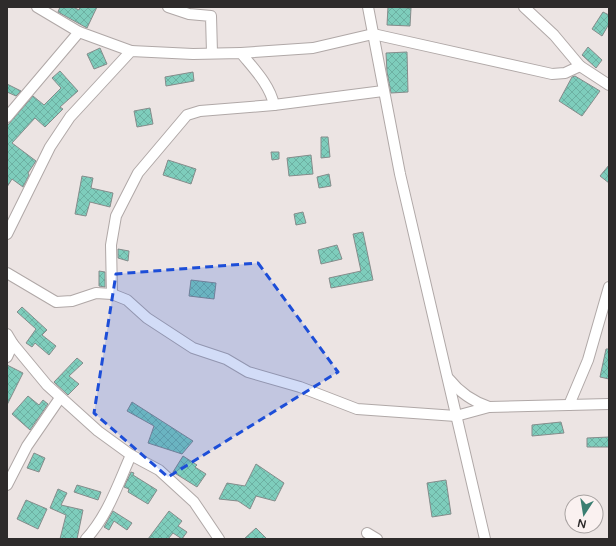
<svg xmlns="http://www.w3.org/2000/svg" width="616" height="546" viewBox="0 0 616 546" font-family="'Varela Round',sans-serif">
	<defs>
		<pattern id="building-cross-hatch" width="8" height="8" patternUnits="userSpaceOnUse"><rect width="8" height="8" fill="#7ecdbc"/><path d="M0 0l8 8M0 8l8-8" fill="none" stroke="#6db0a2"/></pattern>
	</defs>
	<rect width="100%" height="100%" fill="#ece4e3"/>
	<g fill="url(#building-cross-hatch)" stroke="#858c8b">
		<path d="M60,7h13l6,3 1,-3h17l-10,21 -29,-16z"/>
		<path d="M388,7l23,1 -1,18 -23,-1z"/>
		<path d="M603,12l6,3v9l-7,12 -10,-7z"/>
		<path d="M588,47l14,13 -6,8 -14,-13z"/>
		<path d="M100,48l7,16 -13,5 -7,-15z"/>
		<path d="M407,52l1,40 -17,1 -4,-21 -1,-19z"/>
		<path d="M60,71l18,20 -18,16 3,2 -18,18 -10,-9 -23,25 24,18 -8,12 1,2 -6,12 -11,-8 -5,8v-61l26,-30 11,9 17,-17 -9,-10z"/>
		<path d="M193,72l1,9 -28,5 -1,-9z"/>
		<path d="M575,76l25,15 -18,25 -23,-15 13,-24z"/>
		<path d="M7,84l14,7 -5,5 -9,-4z"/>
		<path d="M150,108l3,16 -16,3 -3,-16z"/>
		<path d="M321,137h7l2,20 -9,1z"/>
		<path d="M271,152h8v7l-7,1z"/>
		<path d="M311,155l2,19 -24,2 -2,-18z"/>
		<path d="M168,160l28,9 -5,15 -28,-9z"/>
		<path d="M609,165v18l-9,-7z"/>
		<path d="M329,174l2,12 -12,2 -2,-11z"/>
		<path d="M82,176l11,2 -2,10 22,5 -3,14 -20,-5 -4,14 -11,-2z"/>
		<path d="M303,212l3,11 -10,2 -2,-11z"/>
		<path d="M363,232l10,48 -42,8 -2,-10 32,-7 -8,-37z"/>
		<path d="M337,245l5,14 -21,5 -3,-14z"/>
		<path d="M118,249l11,2 -1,10 -10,-3z"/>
		<path d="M99,271l6,1v15l-6,-1z"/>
		<path d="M191,280l25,3 -2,16 -25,-3z"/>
		<path d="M22,307l25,23 -5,5 14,11 -7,9 -14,-12 -3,4 -6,-4 10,-14 -19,-17z"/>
		<path d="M606,349h3v30l-9,-2z"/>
		<path d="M77,358l6,5 -14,13 10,8 -11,11 -14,-13z"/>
		<path d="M7,365l16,8 -16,32z"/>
		<path d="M28,396l11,9 4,-5 5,4 -18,26 -18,-16z"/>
		<path d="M132,402l61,39 -11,13 -34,-11 6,-17 -27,-15z"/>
		<path d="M561,422l3,11 -32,3v-11z"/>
		<path d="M609,437v10h-22v-9z"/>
		<path d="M34,453l11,5 -6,14 -12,-4z"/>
		<path d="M183,456l14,9 -2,2 11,7 -9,13 -24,-15z"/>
		<path d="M256,464l28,19 -9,18 -19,-5 -6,13 -12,-8 -19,-2 8,-16 18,3z"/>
		<path d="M131,472l3,1 -1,2 24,15 -9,14 -20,-12 1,-3 -5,-2z"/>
		<path d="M446,480l5,34 -19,3 -5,-34z"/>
		<path d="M77,485l24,7 -3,8 -24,-8z"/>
		<path d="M58,489l9,4 -6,12 22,5 -6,29h-17l6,-24 -16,-7z"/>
		<path d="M26,500l21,9 -9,20 -21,-10z"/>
		<path d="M113,511l19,12 -5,7 -13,-9 -5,9 -5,-3z"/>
		<path d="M169,511l13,10 -4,5 9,6 -5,7 -9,-6 -5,6h-20z"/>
		<path d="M256,528l11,11h-23z"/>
	</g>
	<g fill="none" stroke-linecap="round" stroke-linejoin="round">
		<g stroke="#b0a8a7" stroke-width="12">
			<g id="minor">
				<path d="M37,7l42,25 52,19"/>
				<path d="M168,7l21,7 22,2 1,37"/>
				<path d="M368,7l32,167 85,365"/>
				<path d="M524,7l30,28 26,31 29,19"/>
				<path d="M241,53l72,-5 60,-14 179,40 13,-1 15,-7"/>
				<path d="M7,117l72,-85"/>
				<path d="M7,234l43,-87 20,-30 61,-66 62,3 48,-1c13,16 29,32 33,52l109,-14"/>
				<path d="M7,273l49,29 16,-1 24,-8 16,1 15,6 20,18 46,30 33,11 22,13 52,15 57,22 99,7 33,-9 120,-3"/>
				<path d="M112,294l-1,-49 5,-29 22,-43 49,-58 13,-4 74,-6"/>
				<path d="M7,334l6,10 34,41 51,46 33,24 28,15 35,32 25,37"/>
				<path d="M7,357l6,-13"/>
				<path d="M449,379c11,14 23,22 40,28"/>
				<path d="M569,405l19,-45 21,-73"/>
				<path d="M7,485l20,-39 33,-48"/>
				<path d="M367,533l10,6"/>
				<path d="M86,539c22,-24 32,-55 45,-84"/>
			</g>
		</g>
		<use href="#minor" stroke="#fff" stroke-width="10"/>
	</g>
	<path fill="#1d4ed8" fill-opacity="0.2" stroke="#1d4ed8" stroke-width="3" stroke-dasharray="8 5" stroke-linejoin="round" d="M258,263l80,109 -170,105 -74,-64 22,-139z"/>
	<rect width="616" height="546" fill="none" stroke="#2e2b2b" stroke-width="16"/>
	<g transform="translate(584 514) rotate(192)"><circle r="19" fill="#faf1f0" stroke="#a8a2a1"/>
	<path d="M0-3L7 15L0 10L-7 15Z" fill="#3a7e71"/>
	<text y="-6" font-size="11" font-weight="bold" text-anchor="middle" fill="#2e2b2b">N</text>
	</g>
</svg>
